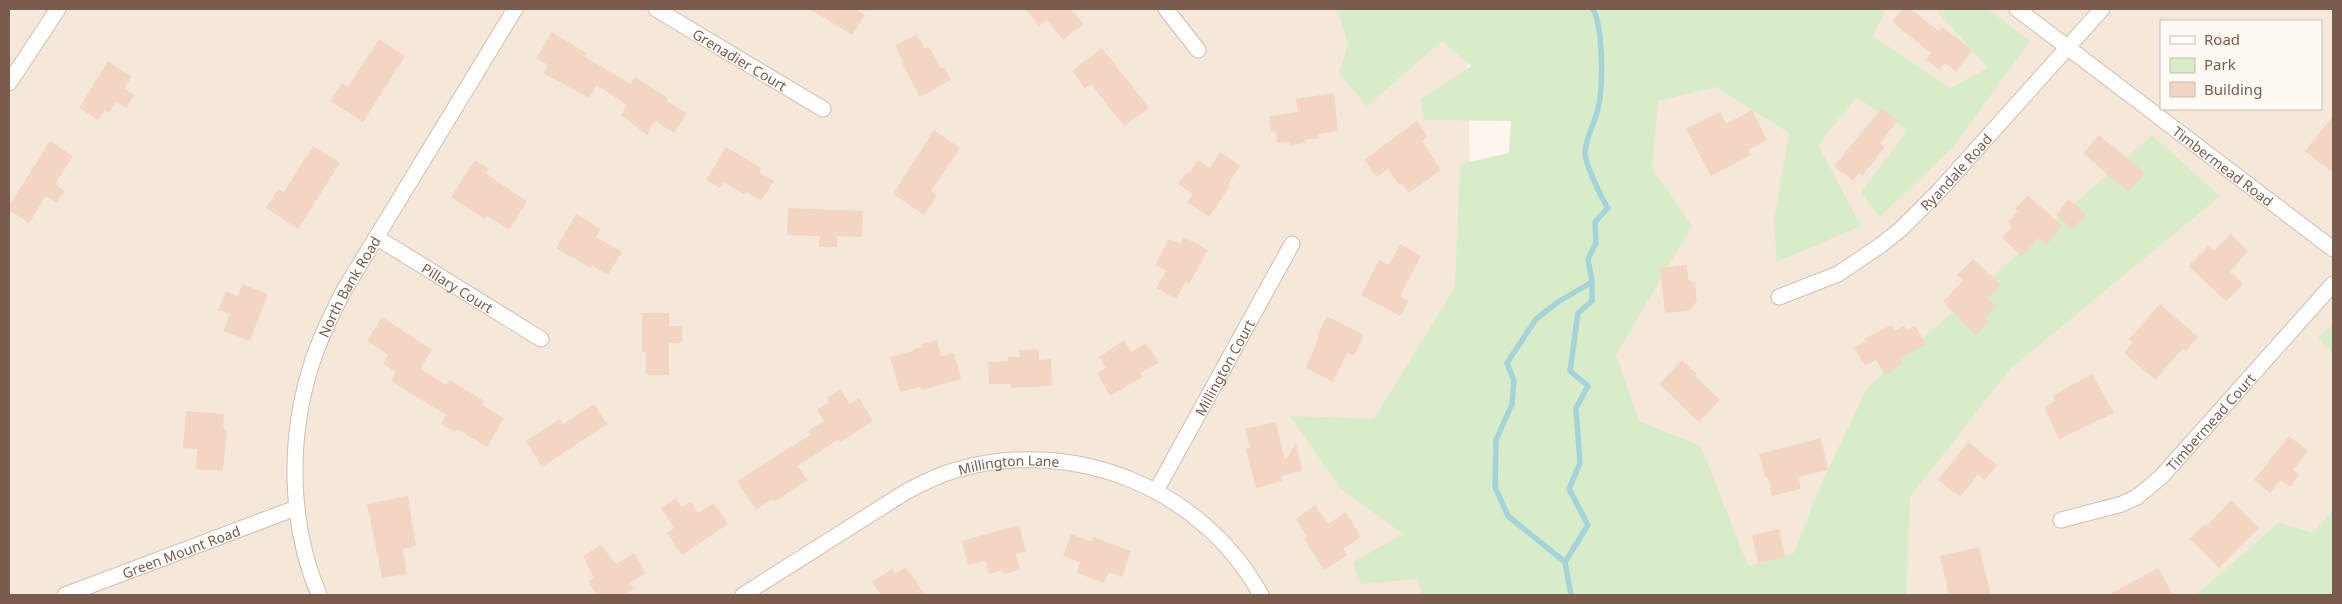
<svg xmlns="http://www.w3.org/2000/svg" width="2342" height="604" viewBox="0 0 2342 604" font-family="'Noto Sans',sans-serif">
	<rect width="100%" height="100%" fill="#fdf6ec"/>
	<g fill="#f5e8da" fill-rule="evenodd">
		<path d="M9,9h1409l49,49 7,247 -43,290h-1422z"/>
		<path d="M1661,9h672v546l-39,40h-523l-230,-171zM2161,21h160v88h-160z"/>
	</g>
	<g fill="#d8ecc9">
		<path d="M1337,9h549l-13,27 77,52 38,-20 -53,-59h53l42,32 -77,106 -73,70 -19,-24 46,-63 -51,-33 -38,48 43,81 -84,36 -3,-41 15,-88 -73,-46 -58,14 -6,67 40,58 -76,129 23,66 62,25 47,120 46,-13 25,-64 48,-101 285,-253 68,61 -210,173 -100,128 -4,98h-484l-4,-16 -58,5 -7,-22 50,-28 -62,-45 -51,-73 84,3 81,-132 5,-123 49,-11 2,-32 -87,-1 -3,-21 50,-33 -29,-25 -75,65 -28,-33 9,-29z"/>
		<path d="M2333,324v30l-15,-16z"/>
		<path d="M2333,510v85h-137l83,-73 34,11z"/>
	</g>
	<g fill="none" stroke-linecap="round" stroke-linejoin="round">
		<g stroke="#a5d3da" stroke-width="5.5">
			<path d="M1565,562l23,-37 -19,-36 11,-26 -4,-55 12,-22 -18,-15 8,-58 14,-12v-19"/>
			<path d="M1571,595l-6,-33 -57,-46 -13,-29 1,-47 16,-36 2,-23 -7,-18 29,-44 22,-17 34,-20 -4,-23 8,-16 -1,-21 13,-14c-7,-11 -23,-44 -23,-56 1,-16 12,-33 14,-48 4,-22 4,-76 -6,-95"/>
		</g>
	</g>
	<g fill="#f3d5c3">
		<path d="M810,9h45l10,6 -13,20z"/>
		<path d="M1025,9h46l13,15 -21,16 -16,-20 -8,6z"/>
		<path d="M1903,9h7l29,22 4,-4 29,23 -16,22 -11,-9 -5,7 -14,-10 5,-7 -39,-31z"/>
		<path d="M552,32l34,21 -2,3 46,28 5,-7 33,21 -1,3 20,12 -13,20 -19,-12 -8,14 -26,-20 6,-10 -30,-20 -8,13 -46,-25 5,-8 -12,-7z"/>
		<path d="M917,34l8,15 4,-2 12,22 3,-2 7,13 -31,17 -19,-36h2l-8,-15z"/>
		<path d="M379,39l26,17 -42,66 -33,-21 12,-18 6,4z"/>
		<path d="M1102,48l47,60 -25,18 -33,-42 -6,4 -13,-17z"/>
		<path d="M108,61l24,16 -8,11 10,7 -8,13 -10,-6 -7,11 -4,-3 -7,10 -19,-12z"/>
		<path d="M1334,93l4,38 -20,3 1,4 -14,2 1,3 -16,2v-3l-13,1 -2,-12 -4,1 -2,-16 29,-4 -2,-13z"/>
		<path d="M1882,108l16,12 -18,23 5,4 -23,29 -3,-3 -6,8 -19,-15z"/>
		<path d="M1752,110l15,30 -19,10 3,5 -40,21 -25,-47 34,-17 6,12z"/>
		<path d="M2333,116v57l-28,-22z"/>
		<path d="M1417,121l11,16 -6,4 19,29 -32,23 -7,-10 -3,2 -11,-16 -11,8 -13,-17z"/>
		<path d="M934,130l26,18 -29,43 6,4 -13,20 -31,-21z"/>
		<path d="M2099,135l46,38 -17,19 -45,-39z"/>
		<path d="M50,141l23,15 -18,28 10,7 -8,12 -11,-7 -17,27 -20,-13v-4z"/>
		<path d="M313,146l27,17 -42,66 -32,-21 12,-19 6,3z"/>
		<path d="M726,147l35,21 -2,4 15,9 -13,20 -15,-9 -1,3 -21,-13 -4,6 -14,-8z"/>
		<path d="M1220,152l20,14 -12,18 2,2 -21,31 -22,-15 6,-8 -15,-10 9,-12 2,2 9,-14 12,8z"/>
		<path d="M475,160l14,9 -3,4 12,9 29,19 -18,29 -22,-14 -2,3 -34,-22z"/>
		<path d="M2028,195l34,31 -16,19 -8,-7 -16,18 -20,-18 10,-12 -4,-4 10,-11 -3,-2z"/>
		<path d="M2068,199l18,15 -13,15 -17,-14z"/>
		<path d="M788,208l75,3 -1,26 -25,-1v11h-18l1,-11 -33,-1z"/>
		<path d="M576,214l25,15 -5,8 26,15 -14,23 -16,-9 -1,2 -35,-20z"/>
		<path d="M2231,234l17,17 -18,21 13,12 -17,17 -38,-35 20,-20 6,5z"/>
		<path d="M1184,237l24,13 -19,34 -3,-2 -10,17 -20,-11 10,-17 -11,-6 14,-26 11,5z"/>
		<path d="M1400,244l21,12 -21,40 9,5 -9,15 -39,-21 18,-35 10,5z"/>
		<path d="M1973,259l28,26 -13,14 8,7 -11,12 4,3 -13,14 -17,-15 1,-2 -17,-16 20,-22 -6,-5z"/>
		<path d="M1687,265l1,14 7,4 2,18 -8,10 -24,2 -5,-45z"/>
		<path d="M242,284l26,10 -18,47 -27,-10 7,-17 -12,-4 8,-19 12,5z"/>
		<path d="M2160,304l38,33 -12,14 -3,-3 -28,32 -31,-27 9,-11 -4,-3z"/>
		<path d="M642,313h27v13h13v17h-13v32h-23v-23h-4z"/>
		<path d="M1327,316l37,19 -10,21 -7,-3 -14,29 -27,-14 13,-31 -2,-1z"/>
		<path d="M382,317l50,33 -12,19 26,16 4,-5 34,21 -2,4 22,13 -17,29 -30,-18 -2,3 -14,-8 5,-9 -55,-34 5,-9 -13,-8 5,-9 -21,-14z"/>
		<path d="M1891,325l4,6 9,-5 3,4 8,-4 11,18 -26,15 3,5 -18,11 -9,-15 -11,6 -11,-18 12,-7 -2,-2z"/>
		<path d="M937,340l4,16 13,-3 7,26 -39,11 -1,-3 -21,5 -10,-35 23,-6v-2l10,-2 -1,-3z"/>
		<path d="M1124,340l7,12 15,-9 13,20 -19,10 2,4 -32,19 -13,-23 9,-5 -7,-11z"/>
		<path d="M1039,349v11l12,-1 1,27 -41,2v-4h-22l-1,-22 20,-1v-4h12l-1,-7z"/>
		<path d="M1682,360l15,14 -2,2 25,24 -21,22 -40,-38z"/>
		<path d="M2092,374l22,39 -55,26 -15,-32 11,-6 -3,-5z"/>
		<path d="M840,389l10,15 9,-6 14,23 -33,21 -1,-3 -41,27 9,14 -33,22 -2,-3 -16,11 -19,-29 73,-46 -2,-4 16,-10 -7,-11 12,-8 -2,-4z"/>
		<path d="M594,404l13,20 -65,43 -16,-26 34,-22 3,5z"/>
		<path d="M186,411l38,3 -1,14 4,2 -4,41 -27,-2 1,-20 -14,-1z"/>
		<path d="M1276,422l9,39 11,-18 6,28 -21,5 1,5 -26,7 -10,-39 4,-1 -5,-19z"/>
		<path d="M2289,436l19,15 -15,19 6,5 -9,12 -9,-7 -11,13 -16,-13z"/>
		<path d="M1821,438l7,32 -30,7 3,12 -29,7 -4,-19h-3l-6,-23z"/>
		<path d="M1968,442l29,23 -12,15 -7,-6 -18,23 -22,-17z"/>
		<path d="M408,496l8,50 -13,3 4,25 -25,4 -15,-74z"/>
		<path d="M676,498l6,9 9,-5 7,11 16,-10 14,21 -46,31 -15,-22 7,-5 -13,-20z"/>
		<path d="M2231,500l28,28 -40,40 -29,-29 15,-15 2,2z"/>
		<path d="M1315,505l13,19 18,-12 15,25 -18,12 4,6 -23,15 -20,-31 3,-3 -11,-17z"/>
		<path d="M1019,525l7,27 -10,2 4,16 -16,4 -2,-4 -13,4 -3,-13 -18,4 -6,-24z"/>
		<path d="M1779,529l6,28 -27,6 -6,-28z"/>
		<path d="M1071,534l21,8 1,-5 38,14 -9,26 -13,-5 -5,11 -27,-10 3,-11 -17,-6z"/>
		<path d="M601,545l15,19 18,-11 12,20 -16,10 4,6 -10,6h-27l-9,-14 6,-3 -11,-22z"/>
		<path d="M1979,547l12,48h-42l-9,-39z"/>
		<path d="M906,567l19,28h-44l-9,-13 20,-13 3,5z"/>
		<path d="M2158,568l15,27h-65z"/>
	</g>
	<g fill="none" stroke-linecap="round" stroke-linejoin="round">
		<g stroke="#d1beb0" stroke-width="17">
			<g id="street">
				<path id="s1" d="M656,9l167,100"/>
				<path d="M1166,9l32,41"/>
				<path id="s2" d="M2017,9l316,240"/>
				<path d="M9,83l49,-74"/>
				<path id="s3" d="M376,237l165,102"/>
				<path id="s4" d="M1779,297l59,-23 43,-29 20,-16 38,-38 163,-182"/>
				<path id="s5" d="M1156,491l136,-247"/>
				<path id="s6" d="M2061,520l61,-16 15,-7 24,-20 172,-193"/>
				<path id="s7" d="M65,595l231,-87"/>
				<path id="s8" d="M319,595c-30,-71 -31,-156 -8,-229 8,-26 20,-50 32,-74l172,-283"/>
				<path id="s9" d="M743,595l161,-102c18,-10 36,-19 56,-24 116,-32 243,20 301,126"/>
			</g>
		</g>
		<use href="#street" stroke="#fff" stroke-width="15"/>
	</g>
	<g text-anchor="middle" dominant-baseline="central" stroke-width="4" stroke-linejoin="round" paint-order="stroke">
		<g font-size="14" fill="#7a5c4d" stroke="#fffaf3">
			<text stroke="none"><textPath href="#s1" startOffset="98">Grenadier Court</textPath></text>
			<text stroke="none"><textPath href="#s2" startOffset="259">Timbermead Road</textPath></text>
			<text stroke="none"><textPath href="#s4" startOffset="220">Ryandale Road</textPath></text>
			<text stroke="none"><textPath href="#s8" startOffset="322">North Bank Road</textPath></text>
			<text stroke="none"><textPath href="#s3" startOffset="96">Pillary Court</textPath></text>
			<text stroke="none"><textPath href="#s5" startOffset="141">Millington Court</textPath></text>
			<text stroke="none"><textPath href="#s6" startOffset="185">Timbermead Court</textPath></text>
			<text stroke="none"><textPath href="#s9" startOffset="301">Millington Lane</textPath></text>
			<text stroke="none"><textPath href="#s7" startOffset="124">Green Mount Road</textPath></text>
		</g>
	</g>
	<rect width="2342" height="604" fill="none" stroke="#7a5c4d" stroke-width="20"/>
	<rect x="2160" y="20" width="162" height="90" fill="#fffaf3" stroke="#cabbb1"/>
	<rect x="2170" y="36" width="25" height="8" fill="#ffffff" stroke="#cabbb1"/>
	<text x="2204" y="45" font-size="15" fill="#7a5c4d">Road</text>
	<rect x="2170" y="58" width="25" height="15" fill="#d8ecc9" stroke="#cabbb1"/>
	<text x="2204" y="70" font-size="15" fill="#7a5c4d">Park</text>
	<rect x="2170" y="82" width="25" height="15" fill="#f3d5c3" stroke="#cabbb1"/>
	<text x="2204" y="95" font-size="15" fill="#7a5c4d">Building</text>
</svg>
